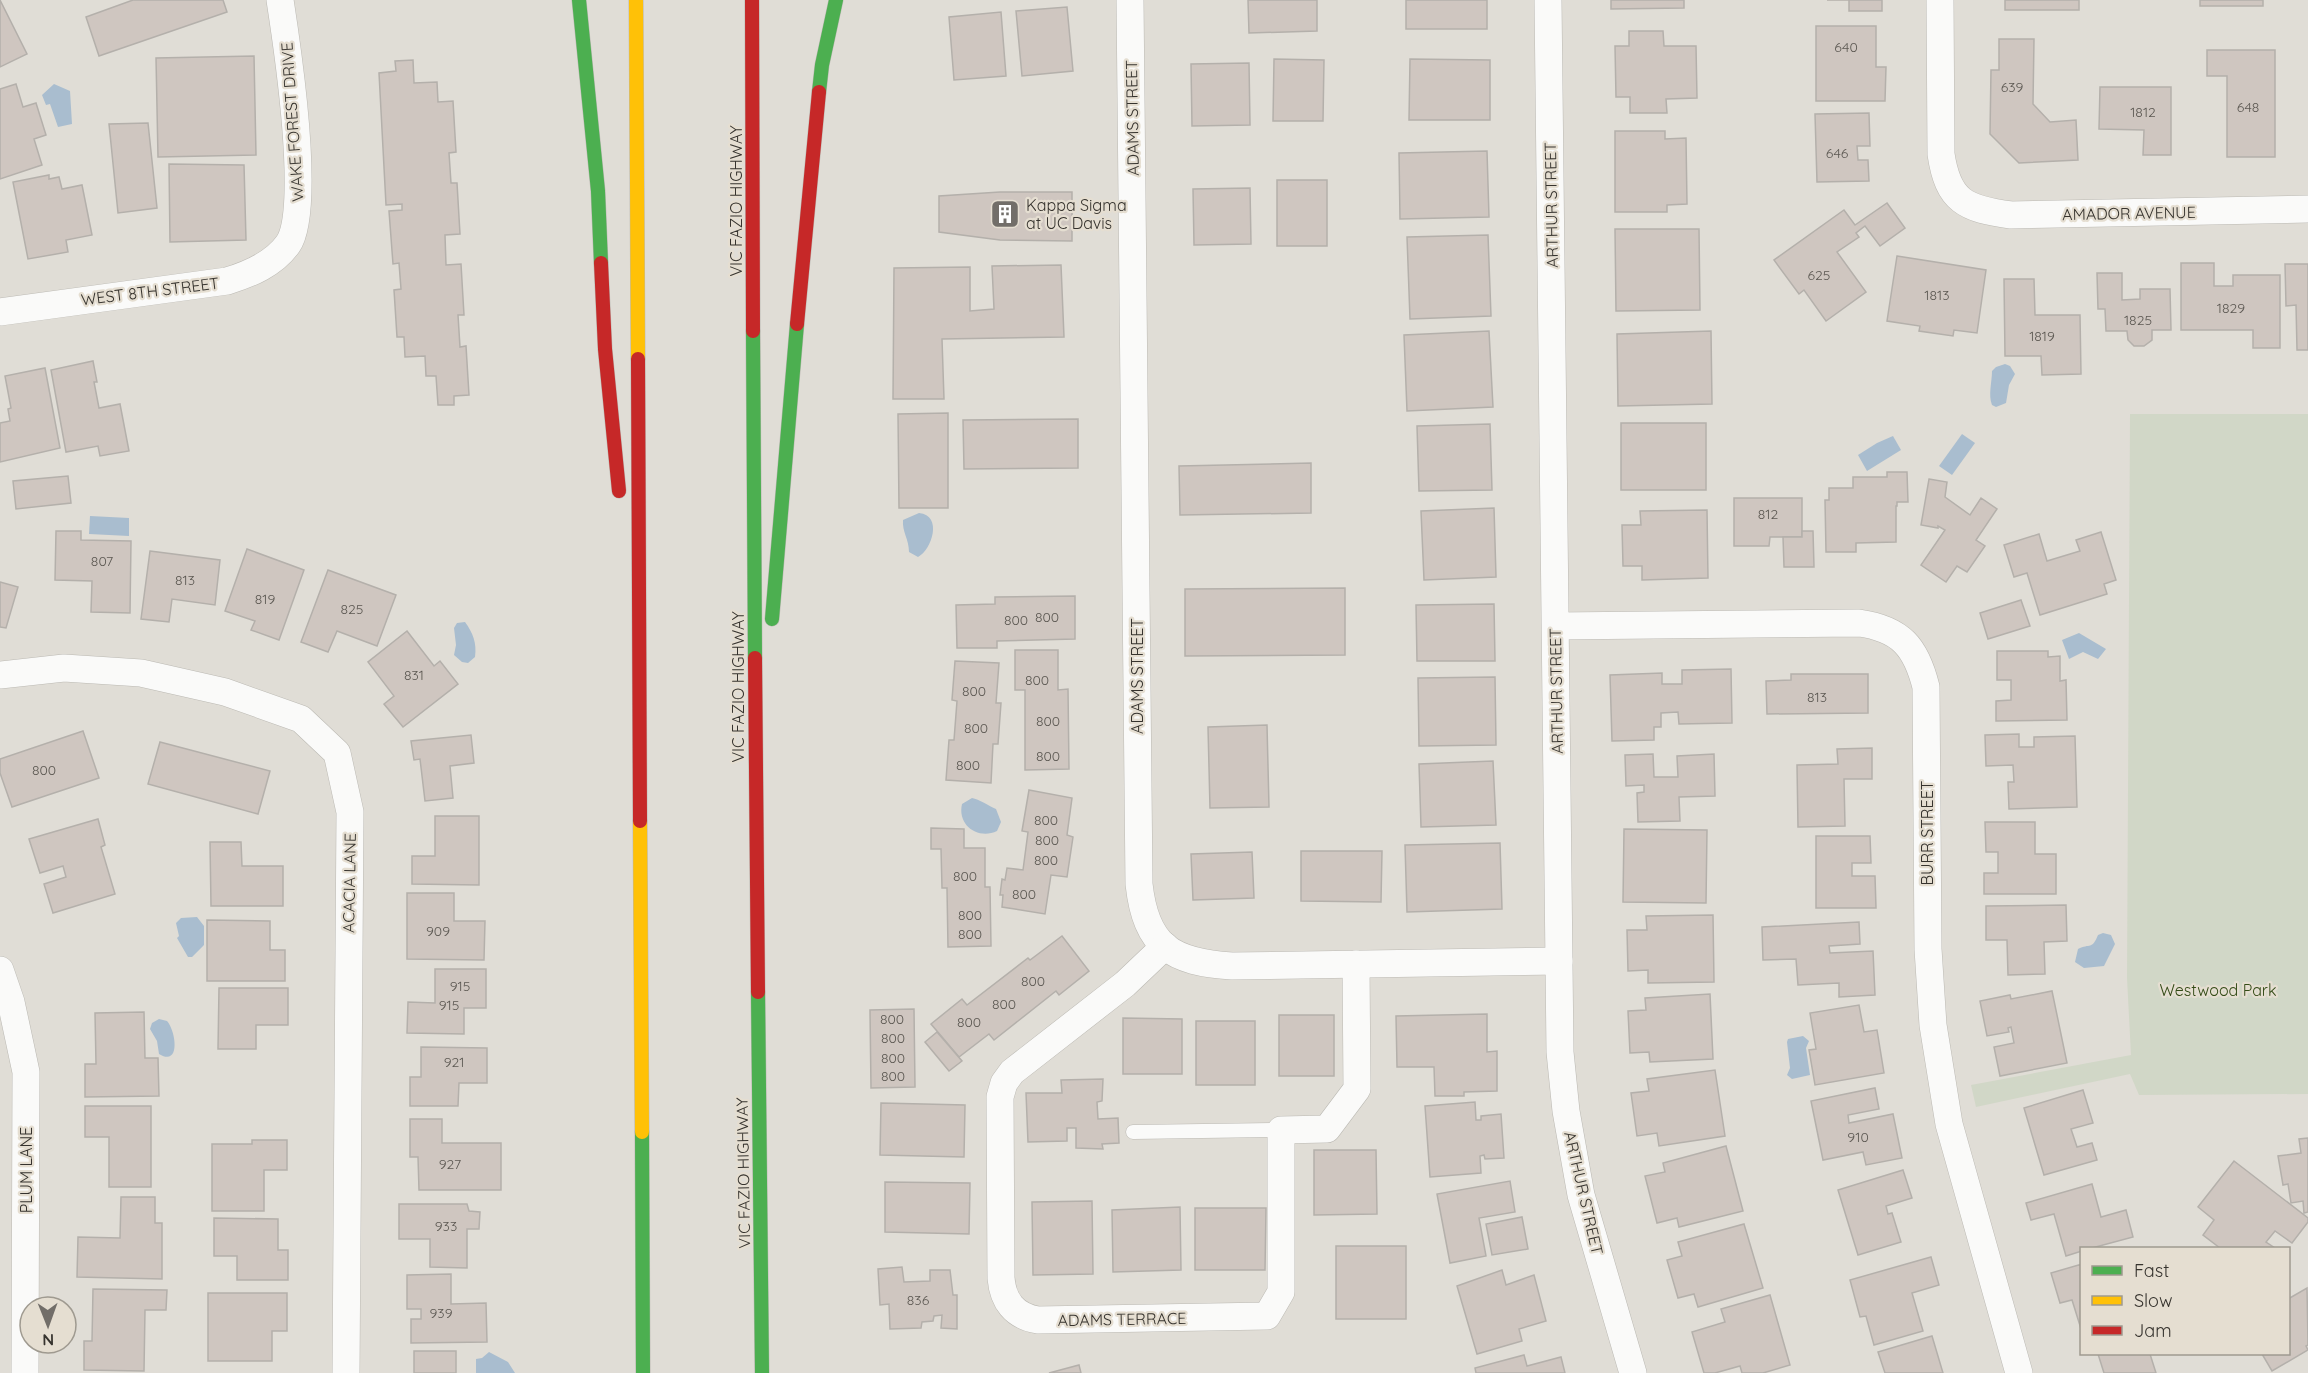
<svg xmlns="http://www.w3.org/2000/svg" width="2308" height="1373" viewBox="0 0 2308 1373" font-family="Quicksand,sans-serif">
	<rect width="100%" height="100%" fill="#e0ddd6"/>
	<path fill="#d1d7c7" d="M2130,414h178v680l-169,1 -9,-21 -154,33 -5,-22 160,-30 -4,-77z"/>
	<g fill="#a9bdcf">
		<path d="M54,84l16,7 2,33 -14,3 -8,-23 -4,1 -4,-10z"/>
		<path d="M2005,364l5,2 5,8 -6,11 -3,18 -10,4 -4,-2c-4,-10 0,-23 0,-34l4,-4z"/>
		<path d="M1962,434l13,9 -23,32 -13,-9z"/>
		<path d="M1893,436l8,14 -34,21 -9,-16 19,-12z"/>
		<path d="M919,513c24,2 13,37 -1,44l-9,-5c0,-13 -7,-20 -6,-32z"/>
		<path d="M90,516l39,2v18l-40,-2z"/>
		<path d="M465,622c8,11 12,21 10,35l-7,6 -6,-1 -8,-7 2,-10 -2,-17 3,-5z"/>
		<path d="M2079,633l27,16 -8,10 -15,-7 -14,7 -7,-19z"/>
		<path d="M972,798c7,1 17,8 24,11l5,13 -4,9c-18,9 -40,-5 -35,-27z"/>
		<path d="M197,917l7,9v19l-12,12h-4l-11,-19 2,-2 -3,-13 5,-5z"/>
		<path d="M2103,933l8,2 4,9 -11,22 -20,2 -9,-6 3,-13c12,-6 14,1 20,-14z"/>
		<path d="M159,1019l8,2c9,10 14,46 -8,33l-2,-13 -7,-12 2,-6z"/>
		<path d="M1803,1036l6,5 -3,7 4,27 -18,4 -5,-4 3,-7 -3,-26 1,-3z"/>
		<path d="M489,1352l19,10 7,11h-39v-14l6,-1z"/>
	</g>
	<g fill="#cfc6c0" stroke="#b4b0ab" stroke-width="1.5">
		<path d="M0,0l27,54 -27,13z"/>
		<path d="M133,0h90l4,12 -128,44 -13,-39z"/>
		<path d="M1248,0h69v31l-68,2z"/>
		<rect x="1406" y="0" width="81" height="29"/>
		<path d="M1611,0h73v8l-73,1z"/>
		<path d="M1827,0h55v11h-33v-11z"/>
		<rect x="2005" y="0" width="74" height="10"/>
		<rect x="2200" y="0" width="63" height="6"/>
		<path d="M1067,7l6,64 -51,5 -6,-65z"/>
		<path d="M1001,12l5,64 -52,4 -5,-63z"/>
		<path d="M1816,26h60v41h10l-1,34h-69z"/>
		<path d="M1629,31h34l1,15h32l1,52 -31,1 1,14h-37v-16h-14l-1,-51h14z"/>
		<path d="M1999,39h35l-1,65 17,18 26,-2 2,40 -59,3 -29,-29 1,-64h8z"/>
		<path d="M2207,50h68v107h-48v-81h-20z"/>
		<path d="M254,56l2,99 -98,2 -2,-99z"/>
		<path d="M1274,59l50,1 -1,61h-50z"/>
		<path d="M1410,59l80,1v60h-81z"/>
		<path d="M413,60l1,23 23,-1 1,20 15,-1 3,51 -7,1 2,30h6l3,51 -15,1 1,30 15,-1 3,51h-6l2,32 6,-1 3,49 -15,1v9h-16l-2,-29h-10l-1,-20 -20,1 -1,-20h-7l-3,-47 7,-1 -2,-26 -6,1 -4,-53 13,-1v-6l-16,1 -7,-132 17,-2 -1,-10z"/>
		<path d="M1249,63l1,62 -58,1 -1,-62z"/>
		<path d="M16,84l7,23 13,-4 10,32 -12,4 8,26 -42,14v-90z"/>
		<path d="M2100,87h71v68h-28l1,-25 -45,-1z"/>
		<path d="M1869,113l1,33h-13l1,14h10l1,21 -52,1 -2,-68z"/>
		<path d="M148,123l9,85 -39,5 -9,-89z"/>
		<path d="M1615,131h50v8l21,-1 1,66 -20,1v7h-52z"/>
		<path d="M1487,151l2,66 -89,2 -1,-66z"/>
		<path d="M169,164l75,1 2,75 -76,2z"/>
		<path d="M49,175v4l10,-2 3,12 20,-4 10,50 -26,5 2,12 -40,7 -15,-77z"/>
		<rect x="1277" y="180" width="50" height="66"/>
		<path d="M1250,188l1,56 -57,1 -1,-56z"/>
		<path d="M1000,192h72v49l-72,-1 -61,-8v-36z"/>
		<path d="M1887,203l18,25 -25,18 -15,-20 -9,7 3,4 -22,15 29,40 -40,29 -22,-31 -5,4 -25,-34 70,-50 11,15z"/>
		<path d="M1615,229h84l1,81 -84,1z"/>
		<path d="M1488,235l3,81 -81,3 -3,-82z"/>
		<path d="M1897,256l89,14 -9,63 -23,-3 -1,6 -34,-5 1,-5 -33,-5z"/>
		<path d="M2181,263h33v23h19v-11h47v73h-27v-18h-72z"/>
		<path d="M2285,264h23v86h-11l-1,-45 -10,1z"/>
		<path d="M1061,265l3,72 -122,2 2,60h-51l1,-131 76,-1v44l24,-2 -2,-43z"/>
		<path d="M2097,273h25v27l18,-1v-10h30l1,41h-19v10l-8,6h-10l-6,-6 -1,-9h-21l-1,-22h-7z"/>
		<path d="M2004,279h30l1,36h45l1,59 -39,1 -1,-19h-36z"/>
		<path d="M1489,331l4,76 -86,4 -3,-76z"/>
		<path d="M1711,331l1,73 -94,2 -1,-72z"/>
		<path d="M93,361l4,21h-3l5,26 21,-4 9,47 -29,5 -2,-10 -32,6 -15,-82z"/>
		<path d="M45,368l15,80 -60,14v-39l10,-2 -2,-12 3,-1 -6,-32z"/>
		<path d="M948,413v95h-49l-1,-94z"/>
		<path d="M1078,419v49l-114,1 -1,-49z"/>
		<rect x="1621" y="423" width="85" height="67"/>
		<path d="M1490,424l2,66 -73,1 -2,-65z"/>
		<path d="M1311,463v50l-131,2 -1,-49z"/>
		<path d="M1887,472h20l1,30h-11v4h-1v36l-40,1v9h-30l-1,-52h4v-12h24v-11h34z"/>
		<path d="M68,476l3,27 -55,6 -3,-28z"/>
		<path d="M1929,479l18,3 -2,15 25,18 11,-17 16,11 -21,31 9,6 -18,26 -10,-6 -11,16 -25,-17 24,-35 -7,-4v2l-17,-3z"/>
		<path d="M1734,498h68v39h-32l-1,9h-35z"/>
		<path d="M1494,508l2,69 -72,3 -3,-69z"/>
		<path d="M1707,510l1,68 -66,2v-14h-19l-1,-41h19l-1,-14z"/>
		<path d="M56,531h25v9l50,1 -1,72 -39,-1 1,-31 -37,-1z"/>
		<path d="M1802,531h11l1,36h-30l-1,-30h19z"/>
		<path d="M2101,532l15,48 -12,4 3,10 -67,21 -13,-42 -13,4 -10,-32 35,-11 8,27 33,-10 -4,-11z"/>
		<path d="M247,549l57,21 -25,70 -28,-10 4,-9 -30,-10z"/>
		<path d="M150,551l70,9 -5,45 -43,-6 -3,23 -28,-3z"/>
		<path d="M328,570l68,25 -19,51 -40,-15 -9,21 -27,-10z"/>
		<path d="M0,582l18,5 -12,41 -6,-1z"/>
		<path d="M1345,588v67l-160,1v-67z"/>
		<path d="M1075,596v43l-78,2v7h-40l-1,-43 39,-1v-7z"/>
		<path d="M2021,600l9,26 -42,13 -8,-26z"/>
		<path d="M1494,604l1,57h-78l-1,-56z"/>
		<path d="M407,631l27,35 6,-5 18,23 -55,43 -19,-23 10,-8 -26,-34z"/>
		<path d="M1015,650h43v40l10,-1 1,80 -44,1v-80h-10z"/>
		<path d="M1997,651h51v6l12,-1v25l6,-1 1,40 -71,1v-20l15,-1v-20h-14z"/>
		<path d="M955,661l44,2 -3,40h5l-3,41h-5l-2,39 -45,-3 3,-40h5l3,-39 -5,-1z"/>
		<path d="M1731,669l1,54 -53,1 -1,-12 -17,1v14h-7v13l-42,1 -2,-66 52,-2v11h20v-14z"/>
		<path d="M1791,674h77v39l-101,1 -1,-33 25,-1z"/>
		<path d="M1495,677l1,68 -77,1 -1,-68z"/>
		<path d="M1267,725l2,82 -59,1 -2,-81z"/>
		<path d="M83,731l16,47 -87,29 -12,-34v-14z"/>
		<path d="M2019,734v13h15v-10l41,-1 2,71 -68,2 -1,-27h6l-1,-17 -27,1 -1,-31z"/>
		<path d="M471,735l3,28 -24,3 3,32 -28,3 -5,-42 -6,1 -3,-19z"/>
		<path d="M160,742l110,29 -12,43 -110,-30z"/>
		<path d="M1872,748v31h-28l1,47 -47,1 -1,-62 41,-1 -1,-15z"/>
		<path d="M1653,754l1,23h24l-1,-21 37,-2 1,42 -36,1 1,24 -42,1 -1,-29 7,-1v-7l-18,1 -1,-31z"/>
		<path d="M1493,761l3,64 -75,2 -2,-63z"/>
		<path d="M1029,790l43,8 -5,37 6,2 -6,40 -16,-2 -6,39 -43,-7 1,-12h-3l2,-16 3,1 2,-12 16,2 5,-38 -6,-1z"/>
		<path d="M435,816h44v69l-67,-1v-28h23z"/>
		<path d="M98,819l7,26 -4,2 14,47 -62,19 -9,-29 22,-7 -3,-11 -23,7 -11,-34z"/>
		<path d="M1985,822h50v32h21v40h-72v-21h14v-21h-12z"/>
		<path d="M931,828l33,1v19h21v39h5l1,59 -43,1 -1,-59h-5l-1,-39h-10z"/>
		<path d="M1624,829l83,1 -1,73 -83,-1z"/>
		<path d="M1816,836h54l1,27h-19v13h23l1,32h-60z"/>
		<path d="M210,842h31l1,24h41v40h-72z"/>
		<path d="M1500,843l2,66 -95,3 -2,-67z"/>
		<path d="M1301,851h81l-1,51 -80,-1z"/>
		<path d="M1252,852l2,46 -61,2 -2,-46z"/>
		<path d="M407,893h47v28h31l-1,39 -77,-1z"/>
		<path d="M2066,905l1,36 -23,1 1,32 -37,1 -1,-35h-21v-34z"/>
		<path d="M1713,915l1,67 -66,1v-13l-20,1 -1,-41h20l-1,-14z"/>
		<path d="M207,920l63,1v29h15v31h-78z"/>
		<path d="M1859,922l1,22 -31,2 1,7 43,-2 2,44 -36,2v-14l-41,2 -2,-26 -33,1 -1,-33z"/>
		<path d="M1062,936l27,35 -30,24 -3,-4 -62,49 -5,-6 -30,23 -28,-33 31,-25 5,6 61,-47 2,2z"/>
		<path d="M435,969h51v39h-22v26l-57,-1 1,-31 27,1z"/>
		<path d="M219,988h69v37h-32v24h-38z"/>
		<path d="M2052,991l15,72 -67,13 -6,-29 20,-4 -3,-16 -3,1 1,4 -22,4 -7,-35 30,-6 1,4z"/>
		<path d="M1710,994l3,65 -63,3 -1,-10 -19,1 -2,-42 18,-1 -1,-12z"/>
		<path d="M1859,1005l5,27 13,-2 7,43 -69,12 -6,-35 7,-1 -6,-36z"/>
		<path d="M914,1009l1,78 -44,1 -1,-78z"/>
		<path d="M144,1012l1,46h13l1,38 -74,1v-33h11l-1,-51z"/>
		<path d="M1487,1014v38l10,-1v40l-33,1v4h-29l-1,-29h-37l-1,-51z"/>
		<rect x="1279" y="1015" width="55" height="61"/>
		<path d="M1123,1018l59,1v55h-59z"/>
		<rect x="1196" y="1021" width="59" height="64"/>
		<path d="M937,1032l25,29 -13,10 -24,-29z"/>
		<path d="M421,1047l66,1v35h-28l-1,23h-48v-29h11z"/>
		<path d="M1715,1070l10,66 -66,10 -2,-13 -20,3 -6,-43 18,-2 -2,-12z"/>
		<path d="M1103,1079l-1,22 -5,1 1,17 20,-1 1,25 -17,1 1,5 -27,-1v-20h-9v13l-39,1 -2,-49h36l-1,-13z"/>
		<path d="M1875,1088l4,21 -31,6 1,8 44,-9 9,44 -36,7 -3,-13 -40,8 -12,-59z"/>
		<path d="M2083,1090l10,33 -22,6 6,18 15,-4 5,17 -53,15 -20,-67z"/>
		<path d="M1475,1102l1,18h5v-4l20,-2 3,44 -19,1 -1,-4 -4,1 1,17 -51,4 -5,-71z"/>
		<path d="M881,1103l84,2 -1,52 -84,-2z"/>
		<path d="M85,1106h66v81h-42v-50h-24z"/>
		<path d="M410,1119h32v24h59v47h-82l-1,-33h-8z"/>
		<path d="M2308,1138v74l-4,1 -1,-12 -12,2 -3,-19 -5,1 -5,-29 23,-3 -2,-14z"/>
		<path d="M252,1140h35v30h-23v41h-52v-67h40z"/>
		<path d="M1726,1146l17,65 -64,16 -2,-9 -20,5 -12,-47 20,-4 -2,-9z"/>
		<path d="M1314,1150h62l1,64 -63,1z"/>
		<path d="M2234,1161l74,57v4l-16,21 -17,-12 -9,11 9,6h-55l-17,-13 11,-15 -16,-13z"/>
		<path d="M1903,1170l9,28 -26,8 2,8 4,-1 9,29 -43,13 -20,-65z"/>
		<path d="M1510,1181l5,31 -36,6 7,38 -36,7 -13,-69z"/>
		<path d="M885,1182l85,1 -1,51 -84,-2z"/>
		<path d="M2092,1184l9,33 25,-7 7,27 -41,11h-10v3l-16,5 -12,-42 -23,6 -5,-17z"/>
		<path d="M121,1197h34v26h7v56l-85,-2 1,-40 42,1z"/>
		<path d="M1092,1201l1,73 -60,1 -1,-73z"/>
		<path d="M399,1204h68l2,7 11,1 -1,17h-12v39l-37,-1v-28h-31z"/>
		<path d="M1180,1207l1,63 -68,2 -1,-62z"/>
		<path d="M1195,1208h71l-1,62h-70z"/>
		<path d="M1522,1217l6,32 -36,6 -6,-31z"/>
		<path d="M214,1218l64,1v31h10v30h-51v-24h-23z"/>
		<path d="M1744,1224l19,64 -65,19 -4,-13 -16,4 -11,-38 15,-4 -4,-14z"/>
		<rect x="1336" y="1246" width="70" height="73"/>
		<path d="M1931,1257l8,28 -27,8 11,38 -49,14 -8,-29 -6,1 -10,-37z"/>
		<path d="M2082,1264v68l-10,-32 -12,3 -9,-30z"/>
		<path d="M902,1267l2,15 26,-1v-11h20l3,25h4v34l-16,-1 1,-13 -8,1 -1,5 -11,1 -1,6 -31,1 -1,-25 -9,1 -2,-36z"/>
		<path d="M1502,1270l4,15 28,-10 12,46 -27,8 3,12 -45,13 -20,-68z"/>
		<path d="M451,1274v30l35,-1 1,39 -76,1v-24h10v-10h-14v-34z"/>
		<path d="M2307,1288l1,57 -2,1 2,4 -36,21 -10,-17h26v-55z"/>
		<path d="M93,1289l74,1 -1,20h-21l-1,61 -60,-1v-29h8z"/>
		<path d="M208,1293h79v38h-15v30h-64z"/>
		<path d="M1770,1295l20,70 -27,8h-21l-2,-7 -25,7h-11l-12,-41 33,-10 -4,-13z"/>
		<path d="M1932,1336l11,37h-58l-7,-21z"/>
		<rect x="414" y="1351" width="42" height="22"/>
		<path d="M2098,1354h52l6,19h-52z"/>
		<path d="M1524,1355l3,11 34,-9 4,16h-89l-1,-5z"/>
		<path d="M1079,1365l2,8h-32z"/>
	</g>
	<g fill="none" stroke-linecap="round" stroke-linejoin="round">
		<g stroke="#bbb9b3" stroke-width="15">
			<path id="lane" d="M1133,1132l148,-2"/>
		</g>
		<g stroke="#bbb9b3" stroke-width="28">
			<g id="street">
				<path d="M1130,0l9,884c7,63 33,78 93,82l327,-5"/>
				<path d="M1548,0l12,1052 6,59 15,84 52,178"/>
				<path d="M1940,0l1,154c7,47 24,55 70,61l297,-6"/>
				<path d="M0,312l227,-31c23,-7 47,-17 61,-37 24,-34 -1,-199 -8,-244"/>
				<path d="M1556,626l303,-3c42,6 57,24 67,64l2,262 5,76 16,99 70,249"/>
				<path d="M0,675l64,-7 77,5 84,19 76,27 36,34 13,59 -4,561"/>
				<path d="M1165,946l-40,38 -113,88 -8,11 -4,14 1,181c2,23 13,38 37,42l229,-4 14,-24v-162l46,-1 30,-40 -1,-125"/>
				<path d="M0,970l11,32 15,70 -1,301"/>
			</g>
		</g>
		<g stroke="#bbb9b3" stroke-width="15">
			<g id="fast">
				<path d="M579,0l19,191 3,72"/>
				<path d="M819,92l3,-27 14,-65"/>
				<path d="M753,331l2,327"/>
				<path d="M772,619l25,-295"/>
				<path d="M758,992l4,381"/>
				<path d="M642,1132l1,241"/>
			</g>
		</g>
		<g stroke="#bbb9b3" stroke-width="15">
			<g id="slow">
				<path d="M636,0l2,359"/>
				<path d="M640,821l2,311"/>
			</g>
		</g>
		<g stroke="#bbb9b3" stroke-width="15">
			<g id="jam">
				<path d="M752,0l1,331"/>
				<path d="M601,263l4,86 14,142"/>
				<path d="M797,324l22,-232"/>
				<path d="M638,359l2,462"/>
				<path d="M755,658l3,334"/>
			</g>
		</g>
		<use href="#lane" stroke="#fafaf9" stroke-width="14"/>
		<use href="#street" stroke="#fafaf9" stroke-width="27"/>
		<use href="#fast" stroke="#4caf50" stroke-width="14"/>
		<use href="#slow" stroke="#ffc107" stroke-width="14"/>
		<use href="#jam" stroke="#c62828" stroke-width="14"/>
	</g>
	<defs>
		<g id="building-square" transform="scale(1.5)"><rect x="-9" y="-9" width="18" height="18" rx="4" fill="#726e69" stroke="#e5ded1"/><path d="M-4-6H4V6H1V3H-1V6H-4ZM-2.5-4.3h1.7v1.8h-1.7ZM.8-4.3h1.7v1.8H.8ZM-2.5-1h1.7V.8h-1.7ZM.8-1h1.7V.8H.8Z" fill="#fff"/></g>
	</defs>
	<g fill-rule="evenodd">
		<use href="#building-square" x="1005" y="214"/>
	</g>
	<g text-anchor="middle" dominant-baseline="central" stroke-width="4.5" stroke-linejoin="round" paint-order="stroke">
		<g font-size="14" fill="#5c5852">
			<text x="1846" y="47">640</text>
			<text x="2012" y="87">639</text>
			<text x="2248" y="107">648</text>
			<text x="2143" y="112">1812</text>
			<text x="1837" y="153">646</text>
			<text x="1819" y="275">625</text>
			<text x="1937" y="295">1813</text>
			<text x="2231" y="308">1829</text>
			<text x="2138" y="320">1825</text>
			<text x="2042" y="336">1819</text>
			<text x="1768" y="514">812</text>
			<text x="102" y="561">807</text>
			<text x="185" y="580">813</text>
			<text x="265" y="599">819</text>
			<text x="352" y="609">825</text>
			<text x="1047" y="617">800</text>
			<text x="1016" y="620">800</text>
			<text x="414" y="675">831</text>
			<text x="1037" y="680">800</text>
			<text x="974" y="691">800</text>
			<text x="1817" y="697">813</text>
			<text x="1048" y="721">800</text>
			<text x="976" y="728">800</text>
			<text x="1048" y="756">800</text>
			<text x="968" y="765">800</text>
			<text x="44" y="770">800</text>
			<text x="1046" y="820">800</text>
			<text x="1047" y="840">800</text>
			<text x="1046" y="860">800</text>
			<text x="965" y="876">800</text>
			<text x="1024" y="894">800</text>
			<text x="970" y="915">800</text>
			<text x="438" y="931">909</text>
			<text x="970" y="934">800</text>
			<text x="1033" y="981">800</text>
			<text x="460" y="986">915</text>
			<text x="1004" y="1004">800</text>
			<text x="449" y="1005">915</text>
			<text x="892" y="1019">800</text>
			<text x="969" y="1022">800</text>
			<text x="893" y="1038">800</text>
			<text x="893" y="1058">800</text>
			<text x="454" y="1062">921</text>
			<text x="893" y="1076">800</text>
			<text x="1858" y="1137">910</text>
			<text x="450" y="1164">927</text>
			<text x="446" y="1226">933</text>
			<text x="918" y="1300">836</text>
			<text x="441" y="1313">939</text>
		</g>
		<g font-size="16" fill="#36332e" stroke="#e5ded1">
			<text transform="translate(1132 118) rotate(-91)">ADAMS STREET</text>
			<text transform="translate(292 122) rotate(-94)">WAKE FOREST DRIVE</text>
			<text transform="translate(736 201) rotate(-90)">VIC FAZIO HIGHWAY</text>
			<text transform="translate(1551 205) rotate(-91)">ARTHUR STREET</text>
			<text transform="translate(2129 213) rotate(-1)">AMADOR AVENUE</text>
			<text transform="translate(150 291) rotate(-7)">WEST 8TH STREET</text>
			<text transform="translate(1137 676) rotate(-90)">ADAMS STREET</text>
			<text transform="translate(738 687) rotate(-90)">VIC FAZIO HIGHWAY</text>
			<text transform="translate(1556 691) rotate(-91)">ARTHUR STREET</text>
			<text transform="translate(1927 833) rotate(-90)">BURR STREET</text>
			<text transform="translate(349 883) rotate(-89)">ACACIA LANE</text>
			<text transform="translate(26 1170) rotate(-90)">PLUM LANE</text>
			<text transform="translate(743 1173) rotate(-91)">VIC FAZIO HIGHWAY</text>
			<text transform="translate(1584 1193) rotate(77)">ARTHUR STREET</text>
			<text transform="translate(1122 1319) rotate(-1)">ADAMS TERRACE</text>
		</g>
		<g font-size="16" fill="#36332e" stroke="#e5ded1" text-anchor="start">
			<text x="1026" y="205">Kappa Sigma<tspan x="1026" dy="18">at UC Davis</tspan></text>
		</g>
		<g font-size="16" fill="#334b16" stroke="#e5ded1">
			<text x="2218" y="990">Westwood Park</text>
		</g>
	</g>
	<rect x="2080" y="1247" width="210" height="108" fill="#e5ded1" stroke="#9f9a90" stroke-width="1.5"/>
	<rect x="2092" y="1266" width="30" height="9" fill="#4caf50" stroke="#9f9a90" stroke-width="1.5"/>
	<text x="2134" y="1277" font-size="18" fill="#36332e">Fast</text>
	<rect x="2092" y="1296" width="30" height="9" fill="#ffc107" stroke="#9f9a90" stroke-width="1.5"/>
	<text x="2134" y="1307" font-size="18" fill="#36332e">Slow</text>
	<rect x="2092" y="1326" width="30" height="9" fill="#c62828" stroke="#9f9a90" stroke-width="1.5"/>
	<text x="2134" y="1337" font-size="18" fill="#36332e">Jam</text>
	<g transform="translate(48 1325) rotate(179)"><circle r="28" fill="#e5ded1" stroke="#9f9a90" stroke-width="1.5"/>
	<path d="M0-4.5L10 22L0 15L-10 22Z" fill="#726e69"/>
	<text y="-9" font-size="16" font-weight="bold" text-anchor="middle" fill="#36332e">N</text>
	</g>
</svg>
